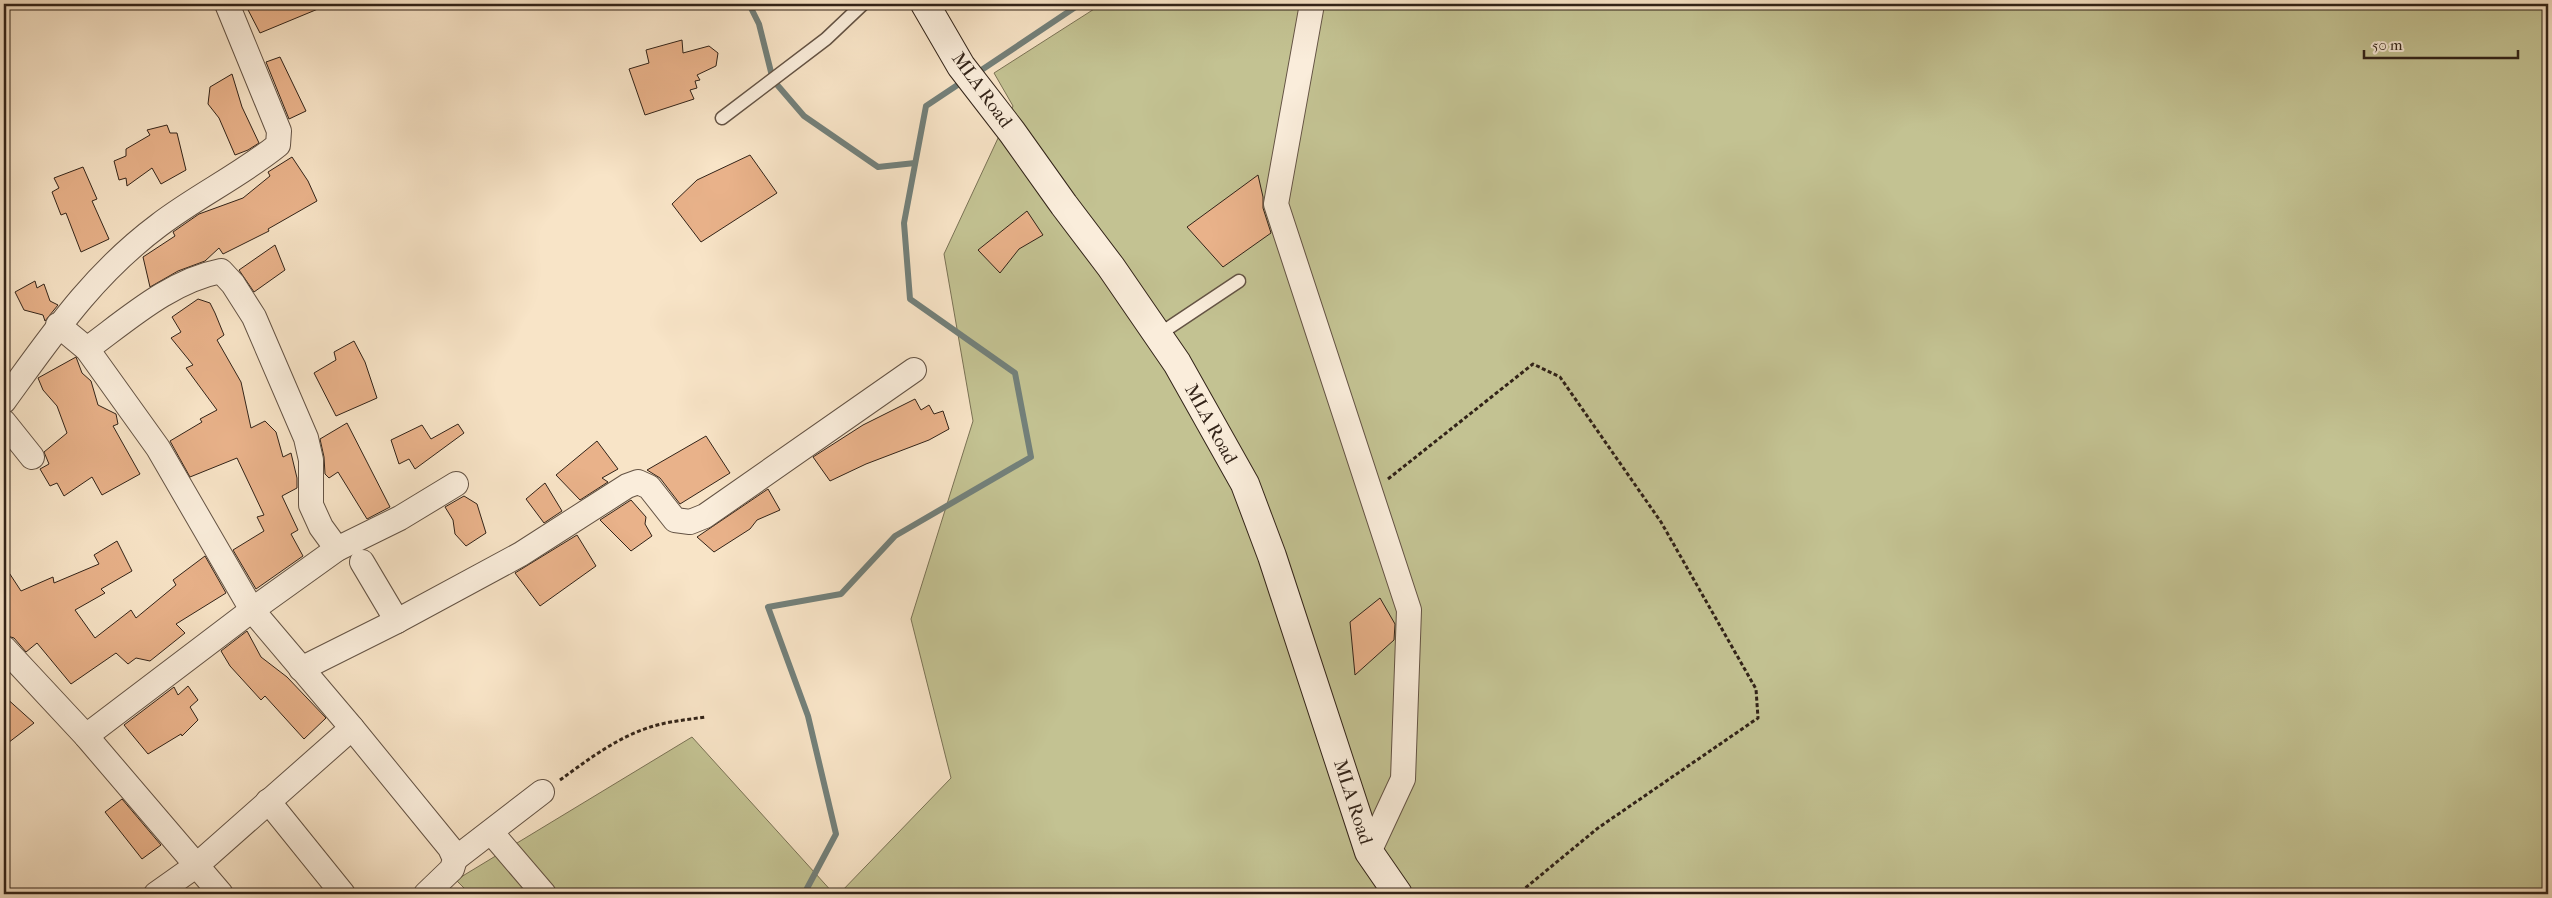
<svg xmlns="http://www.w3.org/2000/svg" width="2552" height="898" viewBox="0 0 2552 898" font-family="'IM FELL French Canon',serif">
	<rect width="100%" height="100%" fill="#f8e4c7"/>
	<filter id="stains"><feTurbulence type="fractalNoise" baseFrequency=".004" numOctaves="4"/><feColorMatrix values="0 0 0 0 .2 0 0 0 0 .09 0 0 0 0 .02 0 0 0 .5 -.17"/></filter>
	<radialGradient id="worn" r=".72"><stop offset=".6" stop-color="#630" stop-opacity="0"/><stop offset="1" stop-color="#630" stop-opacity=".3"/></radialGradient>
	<g fill="#c3c292" stroke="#7a7255">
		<path d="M1102,4h1446v890h-1709l112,-116 -40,-159 62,-198 -29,-167 69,-148 -19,-33z"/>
		<path d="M692,737l142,157h-364l-14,-14z"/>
	</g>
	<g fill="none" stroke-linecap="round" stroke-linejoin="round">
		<g stroke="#73807a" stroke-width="6">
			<path d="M749,4l10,20 14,56 31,36 74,51 37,-4"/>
			<path d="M980,71l100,-67"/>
			<path d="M804,894l32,-60 -28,-118 -40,-109 73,-13 54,-58 136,-79 -16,-84 -105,-74 -6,-76 22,-117 33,-22"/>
		</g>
	</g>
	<g fill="#e9b28a" stroke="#322318">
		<path d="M245,4h85l-70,29z"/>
		<path d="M682,40l1,13 26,-7 9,7 -2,13 -19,9 3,5 -5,1 2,7 -7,2 4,9 -49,16 -16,-46 20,-6 -3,-13z"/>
		<path d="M280,57l26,54 -17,8 -23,-57z"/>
		<path d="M232,74l10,33 17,36 -11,7 -13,5 -16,-37 -11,-14 2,-17z"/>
		<path d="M167,125l3,8h7l9,37 -25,14 -9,-16 -25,18 -1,-8 -7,2 -5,-19 12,-5v-7l24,-14 -3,-5z"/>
		<path d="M750,155l27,38 -76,49 -29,-38 25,-24z"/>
		<path d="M292,157l16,24 9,20 -49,28 1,2 -46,23 -4,-6 -14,13 -27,10 -28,16 -7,-30 32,-21 -2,-4 26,-18 44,-16 27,-22 -2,-4z"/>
		<path d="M83,167l14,32 -5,2 17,38 -28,13 -15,-39 -5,2 -9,-23 7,-4 -5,-10z"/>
		<path d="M1258,175l5,22v11l8,25 -48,34 -36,-40z"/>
		<path d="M1027,211l16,24 -24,14 -19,24 -22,-23z"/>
		<path d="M275,245l10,25 -31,22 -15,-22z"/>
		<path d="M35,281l2,7 7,-4 6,17 8,4 -13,16 -2,-6 -19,-5 -9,-18z"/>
		<path d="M198,299l12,4 5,10 9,22 -7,5 24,42 10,46 14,-7 11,11 7,25 8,-4 6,25v10l-15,8 16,34 -7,4 12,22 -47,33 -23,-39 31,-19 -7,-14 7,-2 -27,-57 -47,19 -20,-36 32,-19 -2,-3 17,-9 -31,-42 7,-3 -22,-27 10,-6 -9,-15z"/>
		<path d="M354,341l11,21 12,36 -41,18 -22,-43 22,-13 -2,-8z"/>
		<path d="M76,357l6,16 9,8 7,24 18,9 2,10 -5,2 27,48 -38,21 -10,-18 -28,19 -7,-13 -7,3 -10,-17 9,-5 -5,-12 23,-19 -10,-27 -14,-16 -5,-12z"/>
		<path d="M915,399l6,11 8,-5 5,9 9,-3 6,18 -20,11 -63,24 -36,17 -17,-24 50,-32z"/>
		<path d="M347,423l43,84 -23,12 -29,-47 -9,6 -4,-4 -1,-17 -4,-18z"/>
		<path d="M458,424l6,9 -49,36 -6,-10 -10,5 -8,-24 31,-15 9,14z"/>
		<path d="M706,436l24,37 -50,31 -20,-26 -13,-8z"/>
		<path d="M597,441l21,28 -16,9 6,4 -28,18 -24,-25z"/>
		<path d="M545,483l17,28 -18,12 -18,-24z"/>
		<path d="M768,489l12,21 -23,10 -7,9 -36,23 -17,-15z"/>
		<path d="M464,496l13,8 9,29 -20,13 -11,-12 -2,-14 -8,-13z"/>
		<path d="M631,500l15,17 -1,7 7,12 -21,15 -31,-31z"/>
		<path d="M577,535l19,31 -56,40 -25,-33z"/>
		<path d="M117,541l15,30 -31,18 4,4 -30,17 20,28 36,-28 5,8 40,-33 -3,-5 32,-24 21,37 -50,31 9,9 -35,28 -14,-3 -8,6 -12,-11 -45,31 -34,-41 -11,9 -12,-14 -10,-3v-70l17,26 32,-14 1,6 45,-19 -5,-9z"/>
		<path d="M1380,598l15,26 -1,16 -39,35 -5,-53z"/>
		<path d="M247,631l14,26 26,20 39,41 -22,21 -39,-43 -4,4 -31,-34 -9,-15z"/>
		<path d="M188,686l10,14 -8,7 8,13 -16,16 -1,-2 -33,20 -24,-29 50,-38 4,8z"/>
		<path d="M4,696l30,27 -30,23z"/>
		<path d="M122,799l39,46 -19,14 -37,-47z"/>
	</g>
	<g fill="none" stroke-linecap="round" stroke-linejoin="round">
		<g stroke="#645344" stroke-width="15">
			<g id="lane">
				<path d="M722,118l104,-79 37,-35"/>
				<path d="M1158,335l81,-54"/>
			</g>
		</g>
		<g stroke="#645344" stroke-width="26">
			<g id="street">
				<path d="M1312,4l-36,200 133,406 -6,169 -34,73"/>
				<path d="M58,325l29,24 71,99 94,162 100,118 98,120 5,11 -3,10 -26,25"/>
				<path d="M87,349c41,-30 83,-68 134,-78l12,13 21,33 52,121 5,22v45l10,22 16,22"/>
				<path d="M4,401c48,-66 88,-126 155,-176 38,-29 82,-50 119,-80l1,-14 -52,-127"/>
				<path d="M4,422l28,35"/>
				<path d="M362,562l35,59"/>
				<path d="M4,648l82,88 135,158"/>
				<path d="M301,669l96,-48 124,-67 106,-68 11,-4 11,5 26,33 15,2 15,-6 209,-146"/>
				<path d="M86,736l166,-126 85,-61 63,-31 56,-34"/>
				<path d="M268,801l75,93"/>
				<path d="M491,832l53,62"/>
				<path d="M455,859l87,-67"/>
				<path d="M156,894l41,-29 155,-137"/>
			</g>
		</g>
		<g stroke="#322318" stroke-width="30">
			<path id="secondary" d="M925,4l36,62 51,66 52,73 47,62 66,96 68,121 27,72 97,296 29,42"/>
		</g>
		<g stroke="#322318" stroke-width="3" stroke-dasharray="4 2.5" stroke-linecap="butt">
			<path d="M1388,479l145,-115 27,13 101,145 95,167 2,29 -160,110 -80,66"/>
			<path d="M560,780c25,-18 52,-39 82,-50 20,-8 42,-10 64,-13"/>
		</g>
		<use href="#lane" stroke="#faeddb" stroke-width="12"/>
		<use href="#street" stroke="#faeddb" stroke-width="24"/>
		<use href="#secondary" stroke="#faeddb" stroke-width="28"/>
	</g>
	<g text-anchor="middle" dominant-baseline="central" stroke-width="4" stroke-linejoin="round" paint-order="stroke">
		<g font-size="19" fill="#322318" stroke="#faeddb">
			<text transform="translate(982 90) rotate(54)">MLA Road</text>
			<text transform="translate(1211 424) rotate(61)">MLA Road</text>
			<text transform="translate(1353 802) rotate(72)">MLA Road</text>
		</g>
	</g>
	<rect width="2552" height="898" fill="none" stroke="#f8e4c7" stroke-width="20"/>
	<rect x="5" y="5" width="2542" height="888" fill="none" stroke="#322318" stroke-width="2.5"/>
	<rect x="10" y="10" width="2532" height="878" fill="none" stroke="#322318"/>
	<path d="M2364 50v8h154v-8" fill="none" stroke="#322318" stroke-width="2.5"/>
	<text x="2372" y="50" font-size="15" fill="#322318" stroke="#faeddb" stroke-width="4" paint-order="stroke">50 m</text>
	<rect width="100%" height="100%" filter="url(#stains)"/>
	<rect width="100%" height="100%" fill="url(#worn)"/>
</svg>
